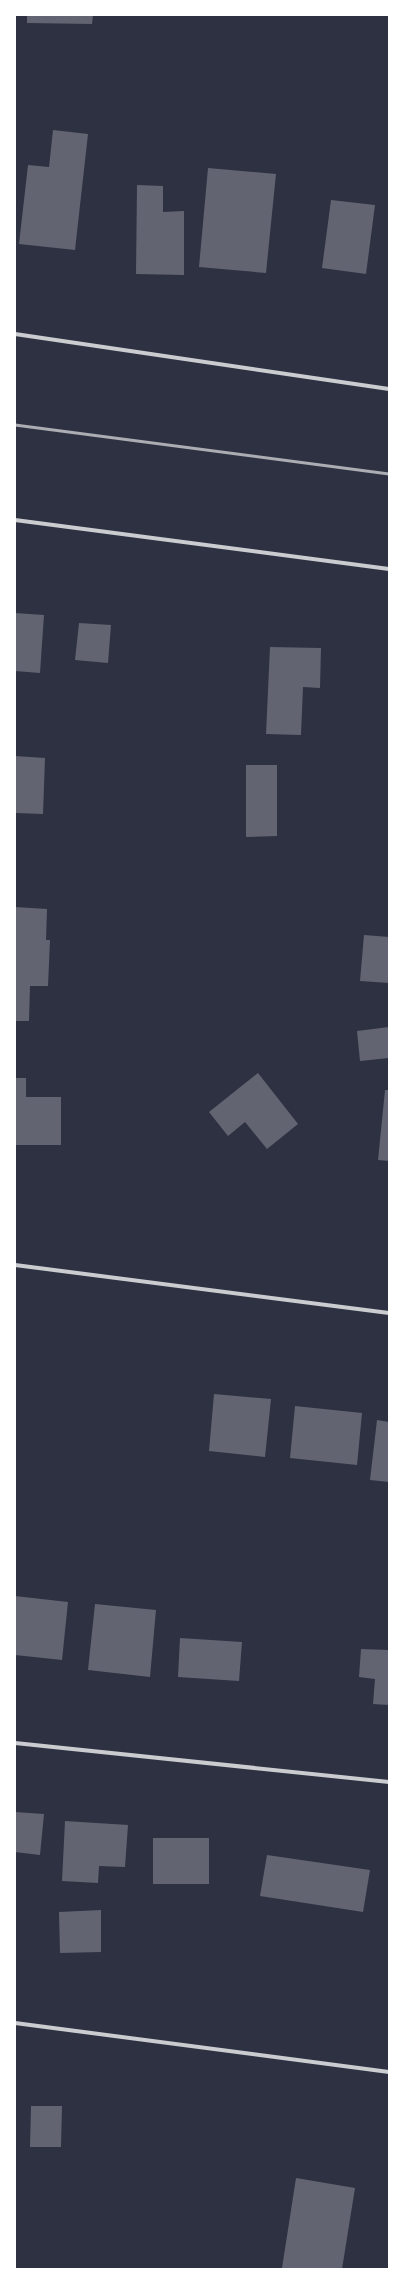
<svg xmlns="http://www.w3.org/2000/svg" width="404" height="2284" viewBox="0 0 404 2284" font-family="Bitter,serif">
	<rect width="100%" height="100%" fill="#2d3142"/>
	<g fill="#626471">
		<path d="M27,15h66l-1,9 -65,-1z"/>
		<path d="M53,130l35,4 -13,116 -56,-6 9,-79 21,2z"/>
		<path d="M208,168l68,6 -10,99 -67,-6z"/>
		<path d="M137,185l26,1v26l21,-1v64l-48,-1z"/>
		<path d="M331,200l44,5 -9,69 -44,-6z"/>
		<path d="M15,613l29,2 -4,58 -25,-2z"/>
		<path d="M79,623l32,2 -3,38 -33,-3z"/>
		<path d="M270,647l51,1 -1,40 -17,-1 -2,48 -35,-1z"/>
		<path d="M15,756l30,2 -2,56 -28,-1z"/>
		<path d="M246,765h31v71l-31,1z"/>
		<path d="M15,907l32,2 -1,31h4l-2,46h-18l-1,35h-14z"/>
		<path d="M364,935l25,2v46l-29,-2z"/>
		<path d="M389,1027v31l-29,3 -3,-30z"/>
		<path d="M258,1073l40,51 -31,25 -22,-27 -17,14 -19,-24z"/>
		<path d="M15,1078h11v19h35v48h-46z"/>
		<path d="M385,1090h4v71l-11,-1z"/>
		<path d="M214,1394l57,5 -6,58 -56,-6z"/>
		<path d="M295,1406l67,7 -5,52 -67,-7z"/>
		<path d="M377,1420l12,2v60l-19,-2z"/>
		<path d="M15,1596l53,6 -6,58 -47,-5z"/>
		<path d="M95,1604l61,6 -6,67 -62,-7z"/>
		<path d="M180,1638l62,4 -3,39 -61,-4z"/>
		<path d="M361,1649l28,1v55l-16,-1 2,-25 -16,-2z"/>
		<path d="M15,1812l29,2 -4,41 -25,-3z"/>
		<path d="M65,1821l63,4 -3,42 -26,-1 -1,17 -36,-2z"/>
		<rect x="153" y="1838" width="56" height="46"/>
		<path d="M267,1855l103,15 -7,42 -103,-16z"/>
		<path d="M101,1910v42l-41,1 -1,-41z"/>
		<path d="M31,2106h31l-1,41h-31z"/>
		<path d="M296,2178l59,10 -13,81 -60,-1z"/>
	</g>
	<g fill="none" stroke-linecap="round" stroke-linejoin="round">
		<g stroke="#caccd0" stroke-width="4">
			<path d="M15,334l374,55"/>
			<path d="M15,520l374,49"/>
			<path d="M15,1265l374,48"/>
			<path d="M15,1743l374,39"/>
			<path d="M15,2023l374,49"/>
		</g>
		<path stroke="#abadb3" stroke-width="3" d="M15,425l374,49"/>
	</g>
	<rect width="404" height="2284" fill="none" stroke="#ffffff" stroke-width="32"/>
</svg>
